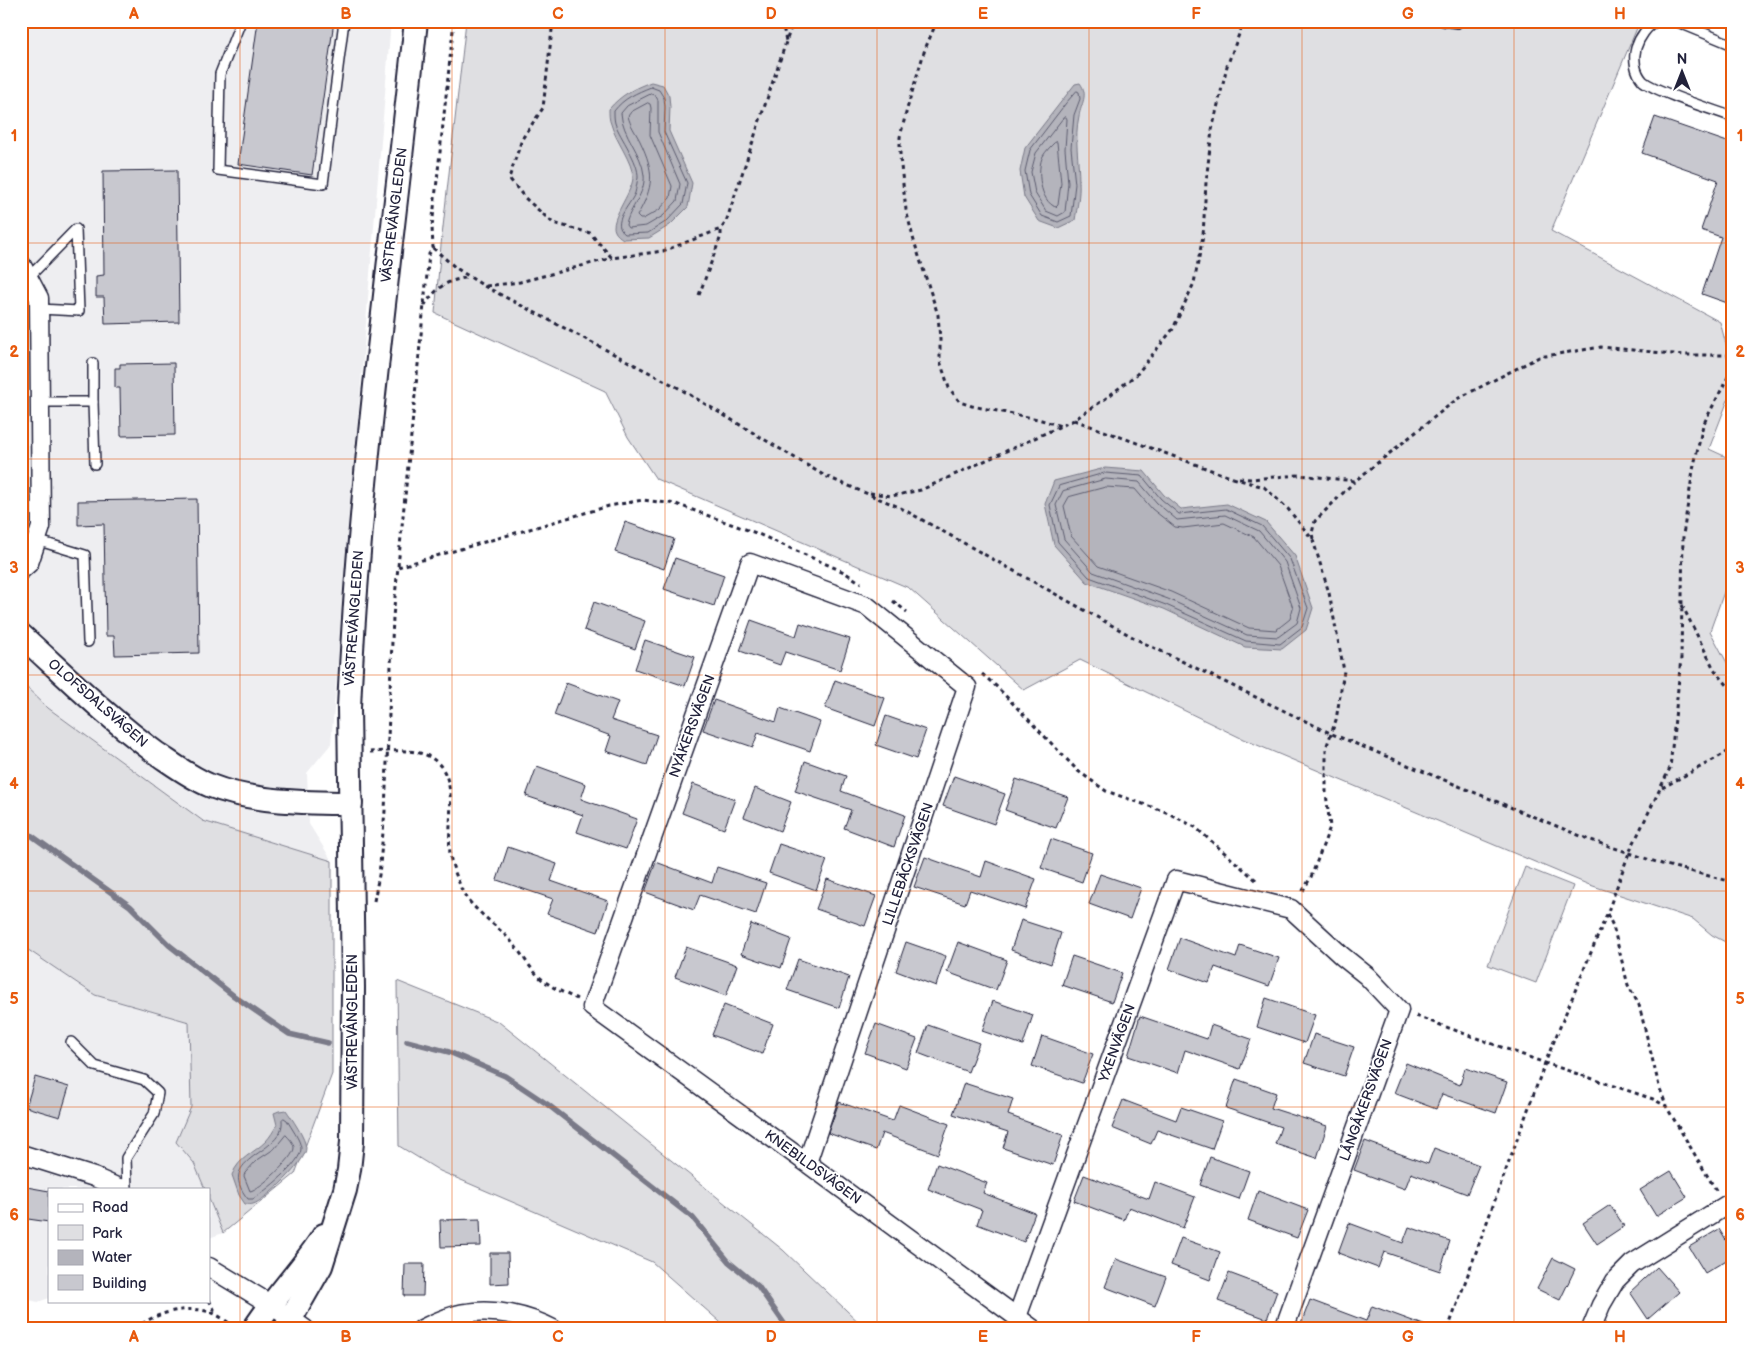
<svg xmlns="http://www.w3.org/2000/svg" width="1754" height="1350" viewBox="0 0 1754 1350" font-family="'Balsamiq Sans',sans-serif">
	<rect width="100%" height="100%" fill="#fff"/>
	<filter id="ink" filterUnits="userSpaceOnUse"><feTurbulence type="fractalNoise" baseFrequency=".02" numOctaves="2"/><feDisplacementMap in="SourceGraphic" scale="10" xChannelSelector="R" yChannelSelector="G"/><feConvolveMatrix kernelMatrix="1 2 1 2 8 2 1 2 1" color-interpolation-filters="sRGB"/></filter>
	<g filter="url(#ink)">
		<g fill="#eeeef1">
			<path d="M21,21h370l-60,723 -24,29 2,51 23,37 -129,-40 -155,-113 -27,-26z"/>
			<path d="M21,945l74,50 95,27 1,86 -15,34 18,21 11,26h-156v109l-11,4 -17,-4z"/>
			<path d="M209,1199l14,34 -14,5z"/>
		</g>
		<g fill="#dfdfe2" stroke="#80808e">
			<path d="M466,21h1174l-89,210 169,91 13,48v17l-24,62 24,11v107l-23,64 23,43v272l-21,-11 -19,-16 -106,-35 -344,-145 -163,-79 -56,30 -115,-102 -253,-109 -28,-42 -23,-46 -170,-78 6,-68z"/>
			<path d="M21,682l27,26 155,113 129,40v213l-37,100 -72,59 -14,-34v-10h-4l-11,-26 -18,-21 15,-35 -2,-85 -94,-27 -74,-50z"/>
			<path d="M1525,867l48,19 -37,97 -48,-18z"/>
			<path d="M397,981l102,41 284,228 83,79h-138l-76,-67 -212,-91 -41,-25z"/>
		</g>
		<g fill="#b4b4bc" stroke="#7a7a88">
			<path d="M651,82l12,3 6,11 1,11 -1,24 23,52 -4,24 -18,18 -21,13 -26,1c-3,-2 -7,-5 -8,-8 -6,-11 17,-38 18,-53 0,-16 -18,-38 -22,-54 -2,-4 -2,-10 -2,-15 12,-14 25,-21 42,-27z"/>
			<path d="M1080,83c9,12 1,21 -1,33 -5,22 0,44 0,66 1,12 -2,26 -4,38l-17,8 -19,-7 -15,-24 -4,-26 5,-23 50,-64z"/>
			<path d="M1105,468l39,3 20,24 17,14 46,-5 39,18 29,34 18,52 -7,22 -24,19 -37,-2 -81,-38 -77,-27 -33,-37 -9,-41 9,-23z"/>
			<path d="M286,1110c5,7 20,29 20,38 1,13 -41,53 -53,56 -2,1 -5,0 -8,0l-6,-9 -7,-20c7,-18 21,-21 34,-34 4,-4 8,-11 11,-16l-3,-12 5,-2z"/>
		</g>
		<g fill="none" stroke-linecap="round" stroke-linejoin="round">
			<g stroke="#5c5c6f" stroke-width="1">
				<path d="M651,87l8,3 5,8 1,9 -1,25 23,51 -4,21 -16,17 -19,12 -23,1c-15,-11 5,-28 10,-41 1,-4 2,-11 3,-15 1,-17 -18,-40 -23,-55 -1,-4 -1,-8 -1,-12 10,-13 22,-18 37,-24z"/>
				<path d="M1077,91l2,1 1,7 -6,16 -3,33 4,36 -4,32 -13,6 -16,-6 -13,-21 -4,-24 5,-21 36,-47z"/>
				<path d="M651,94l4,1 3,5v32l22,52 -3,17 -14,15 -17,10 -18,2 -2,-3c3,-17 20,-31 18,-50 -2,-22 -22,-40 -23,-62l6,-7z"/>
				<path d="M648,103l2,1 1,4 -1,27 22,51 -2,12 -11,12 -16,9h-3l-3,-3c17,-30 18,-43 3,-75 -4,-8 -10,-16 -12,-25l3,-4z"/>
				<path d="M1066,117l1,2 -2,30 3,34 -3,29 -7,4 -12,-5 -11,-18 -4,-21 5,-19 27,-35z"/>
				<path d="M1057,142l4,41 -3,22 -2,2c-16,-5 -20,-38 -13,-51 3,-5 7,-9 11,-13z"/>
				<path d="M1105,473l37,3 19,23 18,15 47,-5 36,17 28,33 18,49 -6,19 -22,17 -34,-3 -80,-36 -77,-28 -31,-35 -8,-37 9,-19z"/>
				<path d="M1106,479l33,3 18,21 20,17 48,-5 34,16 26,31 16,46 -4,15 -19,14 -31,-2 -79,-36 -75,-27 -29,-33 -8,-34 7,-14z"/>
				<path d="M1106,487l29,2 17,20 23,18 8,1 41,-5 30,14 24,29 15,42 -3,11 -14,11 -27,-2 -78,-36 -73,-26 -27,-30 -7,-30 5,-9z"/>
				<path d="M284,1118l3,2c4,8 13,19 14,28 1,15 -36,43 -48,51h-5c-35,-43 38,-44 34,-79z"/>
				<path d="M286,1135c3,3 8,8 8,13 0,10 -35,42 -44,43l-6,-15 1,-3 11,-12 18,-12z"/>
			</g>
			<g stroke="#7a7a88" stroke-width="5.5">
				<path d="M21,828l109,78 39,39 65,51 55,38 39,9"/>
				<path d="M407,1041l42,11 56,24 42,28 146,114 36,44 29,24 30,43"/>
			</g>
		</g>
		<g fill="#c8c8cf" stroke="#22223b">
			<path d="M258,21h76l-22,154 -74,-11z"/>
			<path d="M1655,117l78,27v161l-31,-11 19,-57 -20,-7 17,-50 -76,-27z"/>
			<path d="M177,170l2,152 -74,2 -1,-27h-8v-21l8,-1 -1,-104z"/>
			<path d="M174,363l1,72 -54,1 -1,-48h-5v-20h5v-4z"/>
			<path d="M197,499l2,154 -84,2 -1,-19h-8l-2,-112 -26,1v-24z"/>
			<path d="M625,522l49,17 -10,30 -49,-17z"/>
			<path d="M675,558l49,17 -10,31 -50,-17z"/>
			<path d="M594,602l51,19 -10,28 -51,-19z"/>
			<path d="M751,620l45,16 4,-13 50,16 -10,31 -55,-18 -5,13 -40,-14z"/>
			<path d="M645,640l50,17 -10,29 -50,-17z"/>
			<path d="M835,680l50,18 -10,28 -50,-18z"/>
			<path d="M566,683l52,19 -7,18 46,15 -10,30 -41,-14 5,-15 -57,-21z"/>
			<path d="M714,700l62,22 4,-14 40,14 -10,29 -52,-18 -5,14 -50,-17z"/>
			<path d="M886,716l40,14 -10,29 -40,-14z"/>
			<path d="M805,761l41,15 -5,15 64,24 -11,32 -50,-19 7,-18 -56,-19z"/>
			<path d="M537,766l49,18 -5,15 56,20 -11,30 -49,-17 6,-17 -57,-19z"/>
			<path d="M954,776l51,18 -11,30 -51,-18z"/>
			<path d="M1016,779l52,18 -12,31 -51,-18z"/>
			<path d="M693,784l42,15 -11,30 -42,-16z"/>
			<path d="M755,788l36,14 -11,29 -36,-14z"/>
			<path d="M1051,839l41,14 -10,29 -41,-14z"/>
			<path d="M779,844l48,16 -11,30 -47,-17z"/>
			<path d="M508,847l49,17 -6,17 57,20 -10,31 -51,-18 6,-15 -56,-19z"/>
			<path d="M925,857l56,20 5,-16 50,18 -11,30 -55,-19 -5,14 -51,-17z"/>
			<path d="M656,862l56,21 5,-16 49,16 -10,31 -56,-19 -6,15 -49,-18z"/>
			<path d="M1100,874l41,14 -11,31 -41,-15z"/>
			<path d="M827,879l49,17 -11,30 -49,-17z"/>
			<path d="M1021,920l40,13 -10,31 -40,-14z"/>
			<path d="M751,924l40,15 -10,29 -40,-14z"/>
			<path d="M1180,938l56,20 4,-13 39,13 -10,28 -54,-19 -6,16 -40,-14z"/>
			<path d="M906,942l40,14 -10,30 -40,-15z"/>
			<path d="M958,942l49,18 -11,30 -49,-18z"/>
			<path d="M686,947l51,18 -11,31 -51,-19z"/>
			<path d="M1072,956l50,17 -10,29 -50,-17z"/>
			<path d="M798,959l51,18 -10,31 -52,-18z"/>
			<path d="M1266,998l49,17 -10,28 -48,-16z"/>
			<path d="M993,1001l40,14 -10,30 -41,-14z"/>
			<path d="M724,1005l49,19 -11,30 -50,-19z"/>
			<path d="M1140,1016l67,23 4,-14 40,14 -11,30 -55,-19 -7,23 -50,-17z"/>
			<path d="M876,1024l41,15 -11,29 -41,-15z"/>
			<path d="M928,1025l51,18 -11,29 -50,-19z"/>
			<path d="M1314,1034l40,13 -10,29 -40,-13z"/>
			<path d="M1042,1036l51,18 -11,29 -50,-17z"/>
			<path d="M1406,1063l54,22 5,-17 42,14 -11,31 -54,-19 -6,15 -42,-16z"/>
			<path d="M35,1077l34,10 -9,30 -34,-10z"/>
			<path d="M1236,1079l40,14 -5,15 56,18 -10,32 -42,-14 6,-17 -55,-19z"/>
			<path d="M964,1083l49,16 -5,16 55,20 -10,30 -50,-17 5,-16 -55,-18z"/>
			<path d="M1123,1100l53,20 5,-13 41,14 -10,28 -55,-19 -6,14 -39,-16z"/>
			<path d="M839,1102l54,19 6,-16 50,19 -11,30 -56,-21 -6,17 -48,-17z"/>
			<path d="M1365,1141l63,23 6,-16 45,17 -12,29 -56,-21 -6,16 -51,-19z"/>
			<path d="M1210,1157l39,14 -10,28 -39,-14z"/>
			<path d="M937,1164l50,19 -4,10 52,20 -11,29 -47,-18 5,-14 -54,-21z"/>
			<path d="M1671,1171l16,26 -31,19 -16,-26z"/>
			<path d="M1084,1175l65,24 6,-17 40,15 -12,31 -54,-21 -5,13 -50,-19z"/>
			<path d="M21,1186l28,5v31l-28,-4z"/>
			<path d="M1258,1191l50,19 -11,28 -49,-18z"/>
			<path d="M1610,1205l14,21 -27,18 -14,-21z"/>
			<path d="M480,1219l1,27 -40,1 -1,-27z"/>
			<path d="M1349,1223l54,20 6,-16 41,14 -10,30 -56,-19 -6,16 -40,-15z"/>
			<path d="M1719,1229l14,23v4l-28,17 -16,-26z"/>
			<path d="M1181,1238l39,14 -10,28 -39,-15z"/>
			<path d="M490,1253h18l1,30 -19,1z"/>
			<path d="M1553,1258l22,11 -15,31 -23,-11z"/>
			<path d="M1116,1259l50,18 -11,29 -50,-19z"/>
			<path d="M405,1264h19l-1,32h-19z"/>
			<path d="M1657,1267l22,25 -31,27 -18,-27z"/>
			<path d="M1229,1273l48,18 -10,28 -49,-18z"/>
			<path d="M1310,1300l56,21 6,-15 57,21v2h-130z"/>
		</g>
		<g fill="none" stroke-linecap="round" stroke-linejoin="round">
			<g stroke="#22223b" stroke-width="12">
				<g id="service">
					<path d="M241,21l-21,53 -2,96 105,14 21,-163"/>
					<path d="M1443,21l14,2 1,-2"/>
					<path d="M1657,21c-10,5 -18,17 -21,27 -3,11 -1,24 7,33 13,11 71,29 90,36"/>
					<path d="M1675,21l58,24"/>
					<path d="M29,277l47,-48 3,82 -40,-2"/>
					<path d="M40,402h53v-39"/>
					<path d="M93,402l2,62"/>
					<path d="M36,540l49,15 3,87"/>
					<path d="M71,1042l24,24 49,14 14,13 -4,21 -28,44 1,31"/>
				</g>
			</g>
			<g stroke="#22223b" stroke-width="21">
				<g id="minor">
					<path d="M21,264l18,34 2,229 -12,36 -8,7"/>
					<path d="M21,1154l73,23 27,12"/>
					<path d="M807,1163l160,-476 -100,-81 -117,-43 -158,444 215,156 226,166"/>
					<path d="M209,1267l61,37 35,25"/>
					<path d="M1017,1317l159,-437 115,29 51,47 25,20 32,34 -115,319"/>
					<path d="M422,1329c14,-7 30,-14 44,-16 30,-5 62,3 87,16"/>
					<path d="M1591,1329l10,-24 14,-24 17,-17 101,-63"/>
				</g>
			</g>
			<g stroke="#22223b" stroke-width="26">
				<g id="tertiary">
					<path d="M21,635c44,40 87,83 135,118 18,12 35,25 55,33 40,16 97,17 140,17"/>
					<path d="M254,1329c21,-33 49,-61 70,-94"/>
					<path d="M285,1329l36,-63 24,-76 4,-20 3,-28 1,-155 -4,-279c10,-230 43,-458 67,-687"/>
				</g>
			</g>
			<g stroke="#22223b" stroke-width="3" stroke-dasharray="4 4" stroke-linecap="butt">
				<path d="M553,21l-10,87 -21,31 -13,39 16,20 28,25 37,10 22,25 51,-7 58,-22"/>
				<path d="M782,21l4,20"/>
				<path d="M937,21l-12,28 -18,60 -7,28v20l6,53 8,31 24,74 2,24v22l9,27 11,14 12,4 66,13 23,7"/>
				<path d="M433,248l23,20 28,18 193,101 148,89 74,31 241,134 192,93 256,105 74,25 71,18"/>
				<path d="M486,286l34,-4 92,-24"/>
				<path d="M699,295l22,-59v-7l5,-7 67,-201"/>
				<path d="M424,306c14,-20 22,-25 45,-29"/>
				<path d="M1074,420l159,58"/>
				<path d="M1233,478l31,9 24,22 25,31 16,53 15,78 -8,49 -10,28v45l4,34 -19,50 -10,17"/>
				<path d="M1239,478l12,1 48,-4 56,6 102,-82 82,-42 62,-10 83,8h49"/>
				<path d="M870,493l22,3 29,-6 153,-70 31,-21 32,-25 36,-45 21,-46 9,-47 3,-54 6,-52 15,-64 17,-45"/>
				<path d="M1313,539l-1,-6 3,-12 40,-40"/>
				<path d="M398,567l211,-61 34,-6 33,4 80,29 88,39 17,11"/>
				<path d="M893,601l14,11"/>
				<path d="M1682,605l32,64 19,23"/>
				<path d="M982,674l15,13 81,84 28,20 60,21 29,15 61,53"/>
				<path d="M370,752c15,-1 39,-3 53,2 43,15 21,74 28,106 2,9 7,19 10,28 8,19 33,35 47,50 14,14 22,34 39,45 9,7 20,11 30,16"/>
				<path d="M1662,788l71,-39"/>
				<path d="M374,901l5,-26 6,-64 8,-194 36,-363 4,-6 -1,-21 22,-206"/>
				<path d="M1607,914l6,12 15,59 11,20 20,81 7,19"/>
				<path d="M1416,1016l129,47 108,36 13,7 51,86"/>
				<path d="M209,1300l5,9 -1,4"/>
				<path d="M136,1329c16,-16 49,-23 70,-18 10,2 19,9 27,15"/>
				<path d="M1448,1329l97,-266 62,-149 22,-61 41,-85 11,-110 2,-123 10,-65 10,-45 27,-52 3,-2"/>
			</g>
			<use href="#service" stroke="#fff" stroke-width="9"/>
			<use href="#minor" stroke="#fff" stroke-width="18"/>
			<use href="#tertiary" stroke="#fff" stroke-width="22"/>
		</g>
	</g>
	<path fill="none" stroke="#e8590c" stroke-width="1" stroke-opacity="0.55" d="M240,21v1308M452,21v1308M665,21v1308M877,21v1308M1089,21v1308M1302,21v1308M1514,21v1308M21,243h1712M21,459h1712M21,675h1712M21,891h1712M21,1107h1712"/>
	<g text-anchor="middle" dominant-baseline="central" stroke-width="4" stroke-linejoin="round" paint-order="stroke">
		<g font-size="14" fill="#22223b" stroke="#fff">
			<text transform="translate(394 215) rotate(-83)">VÄSTREVÅNGLEDEN</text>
			<text transform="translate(354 618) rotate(-86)">VÄSTREVÅNGLEDEN</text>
			<text transform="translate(98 703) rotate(41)">OLOFSDALSVÄGEN</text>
			<text transform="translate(692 726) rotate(-70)">NYÅKERSVÄGEN</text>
			<text transform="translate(908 864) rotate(-71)">LILLEBÄCKSVÄGEN</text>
			<text transform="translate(352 1022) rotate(-90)">VÄSTREVÅNGLEDEN</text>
			<text transform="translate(1117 1043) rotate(-70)">YXENVÄGEN</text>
			<text transform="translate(1366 1100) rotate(-70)">LÅNGÅKERSVÄGEN</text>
			<text transform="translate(813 1167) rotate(36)">KNEBILDSVÄGEN</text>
		</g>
	</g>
	<rect width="1754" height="1350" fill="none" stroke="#fff" stroke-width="55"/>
	<rect x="48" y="1188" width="162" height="115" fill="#ffffff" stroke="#a7a7b1"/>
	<rect x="58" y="1204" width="25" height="8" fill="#ffffff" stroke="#a7a7b1"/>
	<text x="92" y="1212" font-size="15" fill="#22223b">Road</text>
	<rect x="58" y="1225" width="25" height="15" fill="#dfdfe2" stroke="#a7a7b1"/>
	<text x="92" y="1238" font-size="15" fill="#22223b">Park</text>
	<rect x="58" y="1250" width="25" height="15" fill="#b4b4bc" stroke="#a7a7b1"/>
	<text x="92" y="1262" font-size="15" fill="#22223b">Water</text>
	<rect x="58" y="1275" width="25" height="15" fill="#c8c8cf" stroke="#a7a7b1"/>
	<text x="92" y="1288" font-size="15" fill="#22223b">Building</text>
	<g transform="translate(1682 72)" stroke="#ffffff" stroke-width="4" paint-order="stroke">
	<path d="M0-4L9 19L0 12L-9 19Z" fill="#22223b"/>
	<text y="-8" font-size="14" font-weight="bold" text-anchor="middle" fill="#22223b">N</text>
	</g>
	<rect x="28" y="28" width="1698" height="1294" fill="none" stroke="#e8590c" stroke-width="2"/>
	<g font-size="16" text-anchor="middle" font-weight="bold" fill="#e8590c">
		<text x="134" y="19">A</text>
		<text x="346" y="19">B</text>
		<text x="558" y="19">C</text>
		<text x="771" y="19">D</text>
		<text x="983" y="19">E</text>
		<text x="1196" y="19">F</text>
		<text x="1408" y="19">G</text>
		<text x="1620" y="19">H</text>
		<text x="14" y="141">1</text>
		<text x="1740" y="141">1</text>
		<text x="14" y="357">2</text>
		<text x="1740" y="357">2</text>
		<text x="14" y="573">3</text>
		<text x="1740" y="573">3</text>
		<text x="14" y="789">4</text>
		<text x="1740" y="789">4</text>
		<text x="14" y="1004">5</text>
		<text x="1740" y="1004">5</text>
		<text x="14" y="1220">6</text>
		<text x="1740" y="1220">6</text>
		<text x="134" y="1342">A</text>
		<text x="346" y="1342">B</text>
		<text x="558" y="1342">C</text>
		<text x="771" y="1342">D</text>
		<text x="983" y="1342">E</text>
		<text x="1196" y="1342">F</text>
		<text x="1408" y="1342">G</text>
		<text x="1620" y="1342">H</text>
	</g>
</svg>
